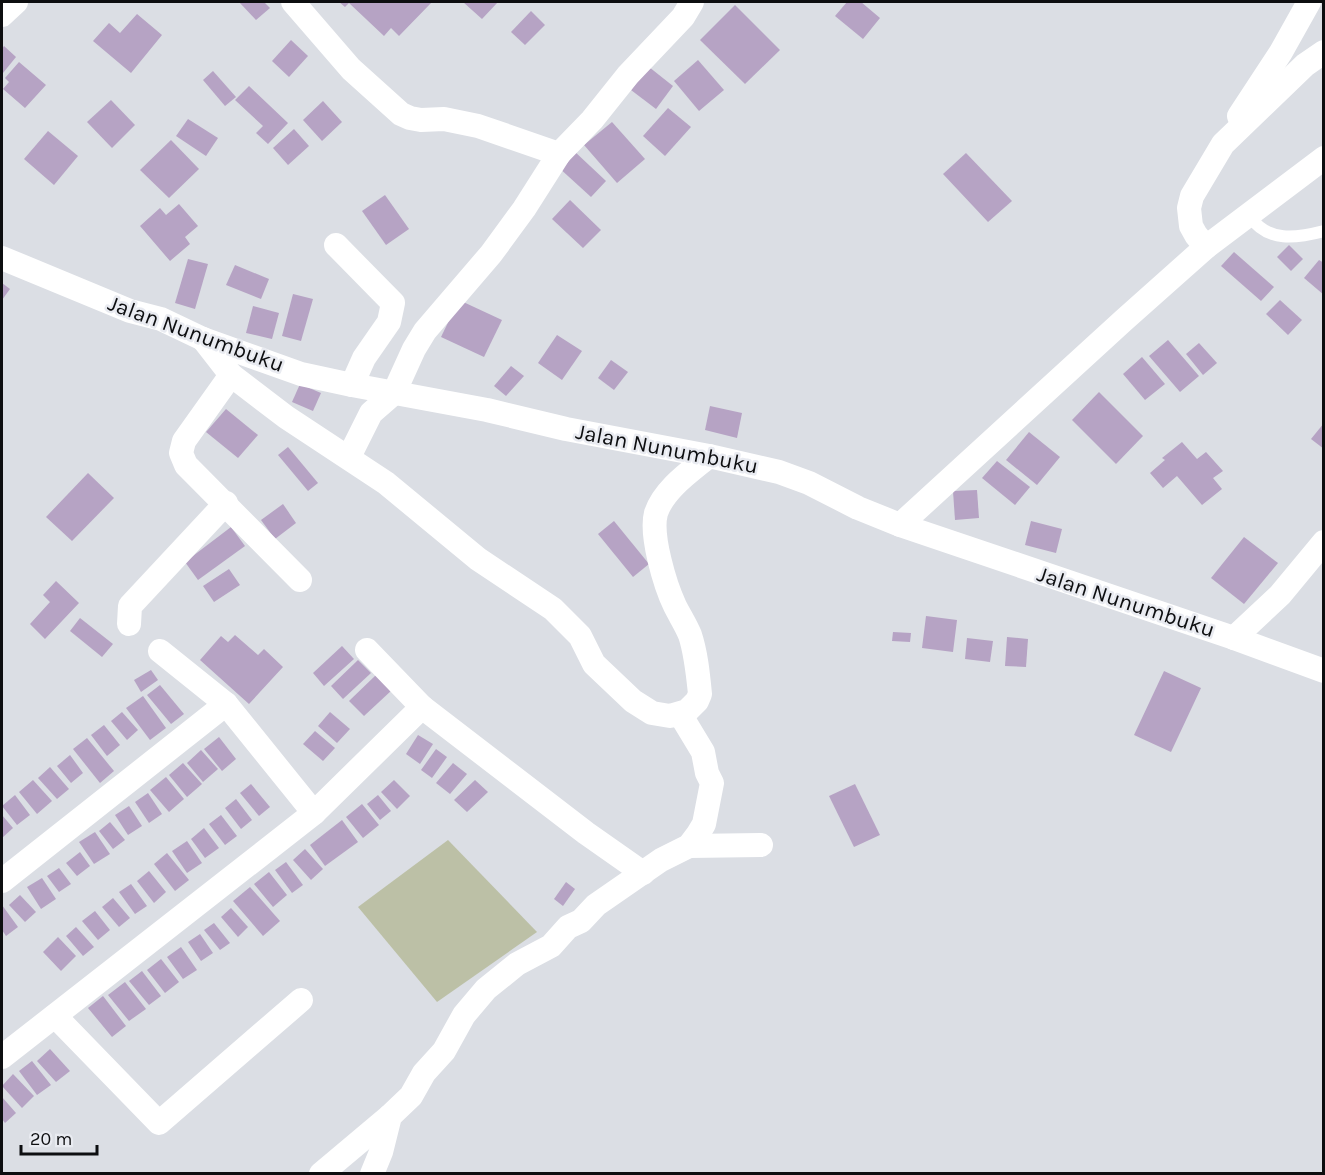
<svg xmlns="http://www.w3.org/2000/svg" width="1325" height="1175" viewBox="0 0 1325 1175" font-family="Karla,sans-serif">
	<rect width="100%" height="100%" fill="#dbdee4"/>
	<path fill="#bcc0a6" d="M448,840l89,92 -100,70 -79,-95z"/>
	<g fill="#b6a3c4">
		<path d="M239,2h25l6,6 -14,12z"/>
		<path d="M339,2h93l-33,34 -8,-8 -7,8 -35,-33 -4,4z"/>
		<path d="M463,2h35l-16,17z"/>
		<path d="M847,2h14l19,16 -17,21 -28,-23z"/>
		<path d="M735,5l45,45 -35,34 -45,-44z"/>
		<path d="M531,11l14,14 -20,20 -14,-13z"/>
		<path d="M137,14l25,21 -31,38 -38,-32 16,-18 11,10z"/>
		<path d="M291,40l17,16 -19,21 -17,-16z"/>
		<path d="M4,46l12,11 -13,16 -1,-24z"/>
		<path d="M698,60l26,30 -25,21 -25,-30z"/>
		<path d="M19,62l27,23 -21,23 -22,-19 6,-7 -4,-4z"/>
		<path d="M649,67l24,19 -17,23 -25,-19z"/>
		<path d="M213,71l23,26 -11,9 -22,-26z"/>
		<path d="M249,86l39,37 -20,21 -12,-11 7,-7 -28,-26z"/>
		<path d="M111,100l24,25 -23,23 -25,-26z"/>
		<path d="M323,101l19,21 -20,19 -19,-21z"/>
		<path d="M668,108l23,19 -26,29 -22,-20z"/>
		<path d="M188,119l30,19 -12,18 -30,-20z"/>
		<path d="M612,122l33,37 -28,24 -33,-38z"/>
		<path d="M294,129l15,17 -21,19 -15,-17z"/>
		<path d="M48,131l30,25 -24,29 -30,-26z"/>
		<path d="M171,140l28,29 -30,29 -29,-28z"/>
		<path d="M573,150l33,31 -15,16 -34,-31z"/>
		<path d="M966,153l46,48 -24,21 -45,-48z"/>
		<path d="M385,195l24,34 -23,16 -24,-34z"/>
		<path d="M570,200l31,30 -18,18 -31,-29z"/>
		<path d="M179,204l19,22 -13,11 5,7 -20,17 -30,-35 20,-18 6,7z"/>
		<path d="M1289,245l14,14 -12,12 -14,-14z"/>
		<path d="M1234,252l40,35 -13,14 -40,-35z"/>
		<path d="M188,259l20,5 -13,45 -20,-6z"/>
		<path d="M1319,260l5,3v32l-20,-17z"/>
		<path d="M235,265l34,14 -8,20 -35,-14z"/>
		<path d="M2,283l8,6 -8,11z"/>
		<path d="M293,294l20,5 -12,42 -19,-5z"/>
		<path d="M459,300l43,20 -18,37 -43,-20z"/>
		<path d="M1280,300l22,20 -14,15 -22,-21z"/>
		<path d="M253,306l26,7 -7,26 -26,-6z"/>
		<path d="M557,335l25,16 -20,29 -24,-17z"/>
		<path d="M1168,340l31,36 -19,16 -31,-36z"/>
		<path d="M1199,343l18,20 -14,12 -17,-21z"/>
		<path d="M1142,357l23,27 -20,16 -22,-26z"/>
		<path d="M611,360l17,12 -14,18 -16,-12z"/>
		<path d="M511,366l13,10 -18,20 -12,-10z"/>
		<path d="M300,384l21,9 -8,18 -21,-9z"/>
		<path d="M1099,392l44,44 -27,28 -44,-44z"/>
		<path d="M710,406l32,7 -5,25 -32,-8z"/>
		<path d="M226,409l32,26 -20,23 -32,-26z"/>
		<path d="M1324,423v26l-13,-10z"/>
		<path d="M1029,432l31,25 -23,28 -31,-25z"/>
		<path d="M1182,442l15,17 9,-7 17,19 -10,7 9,11 -20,16 -25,-29 -14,12 -13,-15 15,-13 -3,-2z"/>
		<path d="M288,447l30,36 -10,8 -30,-36z"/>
		<path d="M997,461l33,26 -15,18 -33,-27z"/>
		<path d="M88,473l26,25 -42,43 -26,-24z"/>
		<path d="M977,490l2,28 -24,2 -2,-29z"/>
		<path d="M283,504l13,19 -21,16 -14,-19z"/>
		<path d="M614,521l35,43 -16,13 -35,-43z"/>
		<path d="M1031,521l31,8 -6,24 -31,-8z"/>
		<path d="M231,527l14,19 -47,34 -13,-18z"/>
		<path d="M1244,537l34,26 -34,41 -33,-26z"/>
		<path d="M229,569l11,16 -26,17 -11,-16z"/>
		<path d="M56,581l23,22 -34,36 -15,-15 20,-22 -7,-7z"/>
		<path d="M926,616l31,4 -4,32 -31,-4z"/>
		<path d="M80,618l33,26 -11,13 -32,-26z"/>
		<path d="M893,632l18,1 -1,9 -18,-1z"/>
		<path d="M235,635l23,20 6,-6 19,18 -34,37 -49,-44 21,-24 7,6z"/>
		<path d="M1007,637l21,2 -2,28 -21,-1z"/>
		<path d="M967,638l26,3 -3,21 -25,-3z"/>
		<path d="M342,646l12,13 -30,27 -11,-13z"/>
		<path d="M358,660l13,13 -28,26 -12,-13z"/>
		<path d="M151,670l7,10 -17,12 -7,-12z"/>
		<path d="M1164,671l37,17 -30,64 -37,-17z"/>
		<path d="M376,675l16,15 -28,26 -15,-15z"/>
		<path d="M160,685l24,29 -13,10 -24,-29z"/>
		<path d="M143,696l23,32 -16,12 -24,-32z"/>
		<path d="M122,712l16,18 -11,10 -16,-19z"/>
		<path d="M330,712l20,17 -13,14 -19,-17z"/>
		<path d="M104,725l16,20 -13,11 -16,-21z"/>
		<path d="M315,731l20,17 -12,13 -20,-17z"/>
		<path d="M418,735l15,9 -13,20 -14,-10z"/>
		<path d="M219,737l17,22 -14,12 -18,-22z"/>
		<path d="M87,738l27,33 -14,12 -27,-34z"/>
		<path d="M436,749l11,8 -15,21 -11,-8z"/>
		<path d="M201,750l17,19 -15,13 -16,-19z"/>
		<path d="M70,755l13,18 -12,10 -14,-17z"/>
		<path d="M183,763l19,21 -15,13 -18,-22z"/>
		<path d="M453,763l14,11 -17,20 -14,-11z"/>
		<path d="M50,767l19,22 -12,10 -19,-21z"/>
		<path d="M166,777l18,22 -15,13 -19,-22z"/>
		<path d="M33,780l19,21 -15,13 -18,-22z"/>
		<path d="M394,780l16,16 -13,13 -16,-17z"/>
		<path d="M475,780l13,12 -21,20 -13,-12z"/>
		<path d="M251,784l19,23 -11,9 -19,-23z"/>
		<path d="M855,784l25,51 -26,12 -25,-51z"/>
		<path d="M148,793l14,21 -13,9 -14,-21z"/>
		<path d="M15,795l15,20 -13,10 -15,-19z"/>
		<path d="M378,795l13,16 -11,9 -13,-16z"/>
		<path d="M236,799l16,21 -11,9 -16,-21z"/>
		<path d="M362,804l17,21 -16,13 -17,-21z"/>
		<path d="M129,806l13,20 -14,9 -13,-20z"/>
		<path d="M2,815l11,13 -11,10z"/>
		<path d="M221,815l16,21 -12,9 -16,-21z"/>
		<path d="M342,820l16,22 -33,24 -15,-21z"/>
		<path d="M110,822l15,18 -12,9 -14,-18z"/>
		<path d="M204,828l15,20 -14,10 -14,-19z"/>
		<path d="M95,832l15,22 -16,10 -15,-22z"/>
		<path d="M187,841l15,22 -15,10 -15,-22z"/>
		<path d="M305,849l18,20 -12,11 -18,-20z"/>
		<path d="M80,852l10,14 -13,10 -11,-13z"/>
		<path d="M167,853l22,27 -14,11 -21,-27z"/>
		<path d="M286,862l17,23 -11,8 -17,-23z"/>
		<path d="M59,868l12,16 -12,8 -12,-16z"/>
		<path d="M149,871l17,21 -12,11 -17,-22z"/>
		<path d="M269,872l18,23 -14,12 -19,-23z"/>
		<path d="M42,878l14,21 -15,10 -14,-22z"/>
		<path d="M566,882l9,7 -12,17 -9,-7z"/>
		<path d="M131,884l16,22 -12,8 -16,-22z"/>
		<path d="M250,887l30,34 -17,15 -30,-35z"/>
		<path d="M20,895l16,17 -11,10 -16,-17z"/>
		<path d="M113,898l17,20 -11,9 -17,-20z"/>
		<path d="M2,905l16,22 -12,9 -4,-6z"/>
		<path d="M231,908l17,19 -10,10 -17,-20z"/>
		<path d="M95,911l15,19 -12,10 -16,-19z"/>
		<path d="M214,923l16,20 -10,7 -16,-20z"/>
		<path d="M76,927l18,20 -11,9 -17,-20z"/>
		<path d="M200,934l13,19 -12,8 -13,-19z"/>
		<path d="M58,937l18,19 -15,15 -18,-19z"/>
		<path d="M181,947l16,23 -14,9 -16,-22z"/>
		<path d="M161,959l18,23 -14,11 -18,-23z"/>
		<path d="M142,971l19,25 -12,9 -20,-24z"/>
		<path d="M125,982l21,27 -17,12 -21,-26z"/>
		<path d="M103,996l23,30 -14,11 -24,-29z"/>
		<path d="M50,1049l20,22 -14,11 -19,-21z"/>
		<path d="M32,1061l19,24 -14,10 -18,-24z"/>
		<path d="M13,1074l21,22 -12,12 -20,-22z"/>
		<path d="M2,1097l14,16 -11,10 -3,-4z"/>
	</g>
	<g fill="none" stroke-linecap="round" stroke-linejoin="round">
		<path stroke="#fff" stroke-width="12" d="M1250,216c17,27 47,22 74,15"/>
		<g stroke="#fff" stroke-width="24">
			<path d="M293,2l58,67 50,45 9,4 11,2 23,-1 34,7 81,28"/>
			<path d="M2,15l14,-13"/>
			<path d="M1239,116l42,-64 28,-50"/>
			<path d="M336,245l57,58 -4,19 -25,36 -12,27"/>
			<path d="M1206,247l-10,-12 -5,-9 -2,-18 3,-12 31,-52 82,-79 19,-13"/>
			<path d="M2,258l128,53 31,8 42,20 98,35 51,11 135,25 79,19 143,27 70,16 30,11 49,25 42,17 334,113 90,33"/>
			<path d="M203,339l28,36 55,42 100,66 92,76 75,50 27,27 14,28 39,37 19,12 18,3 17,-5 10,-10 3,-7c-2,-20 -4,-41 -10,-59 -4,-10 -10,-19 -15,-29 -10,-21 -25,-71 -19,-93 8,-24 35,-42 53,-57"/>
			<path d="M231,375l-47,66 -3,12 5,12 114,115"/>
			<path d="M349,457l22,-44 23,-20 20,-44 11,-18 66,-77 33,-45 35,-55 33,-34 36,-45 55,-58 9,-15"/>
			<path d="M900,525l224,-205 82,-73 118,-89"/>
			<path d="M129,624l1,-18 96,-103"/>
			<path d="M1234,638l46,-43 44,-53"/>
			<path d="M367,650l55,57 164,126 57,40"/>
			<path d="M160,651l66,53 88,109"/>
			<path d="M689,846l72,-1"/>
			<path d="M2,881l224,-177"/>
			<path d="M55,1016l104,107 142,-123"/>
			<path d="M2,1057l312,-244 108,-106"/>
			<path d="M321,1174l69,-58"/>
			<path d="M372,1174l9,-22 9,-36 21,-20 13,-23 20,-22 20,-36 22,-26 31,-25 34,-18 17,-19 13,-6 15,-16 65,-45 28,-14 9,-12 6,-10 8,-41 -5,-10 -4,-21 -23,-38"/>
		</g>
	</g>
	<g text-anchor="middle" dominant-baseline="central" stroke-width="5" stroke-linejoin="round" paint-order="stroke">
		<g font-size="22" fill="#0d0e10" stroke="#e9ebf1">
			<text transform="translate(196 334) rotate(20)">Jalan Nunumbuku</text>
			<text transform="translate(667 449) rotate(11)">Jalan Nunumbuku</text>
			<text transform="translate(1126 602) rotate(18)">Jalan Nunumbuku</text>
		</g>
	</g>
	<rect width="1325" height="1175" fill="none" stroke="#0d0e10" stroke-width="6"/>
	<path d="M21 1145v9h76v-9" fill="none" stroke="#0d0e10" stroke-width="3"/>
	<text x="30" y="1145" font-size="18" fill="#0d0e10" stroke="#e9ebf1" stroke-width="4.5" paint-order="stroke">20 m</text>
</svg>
